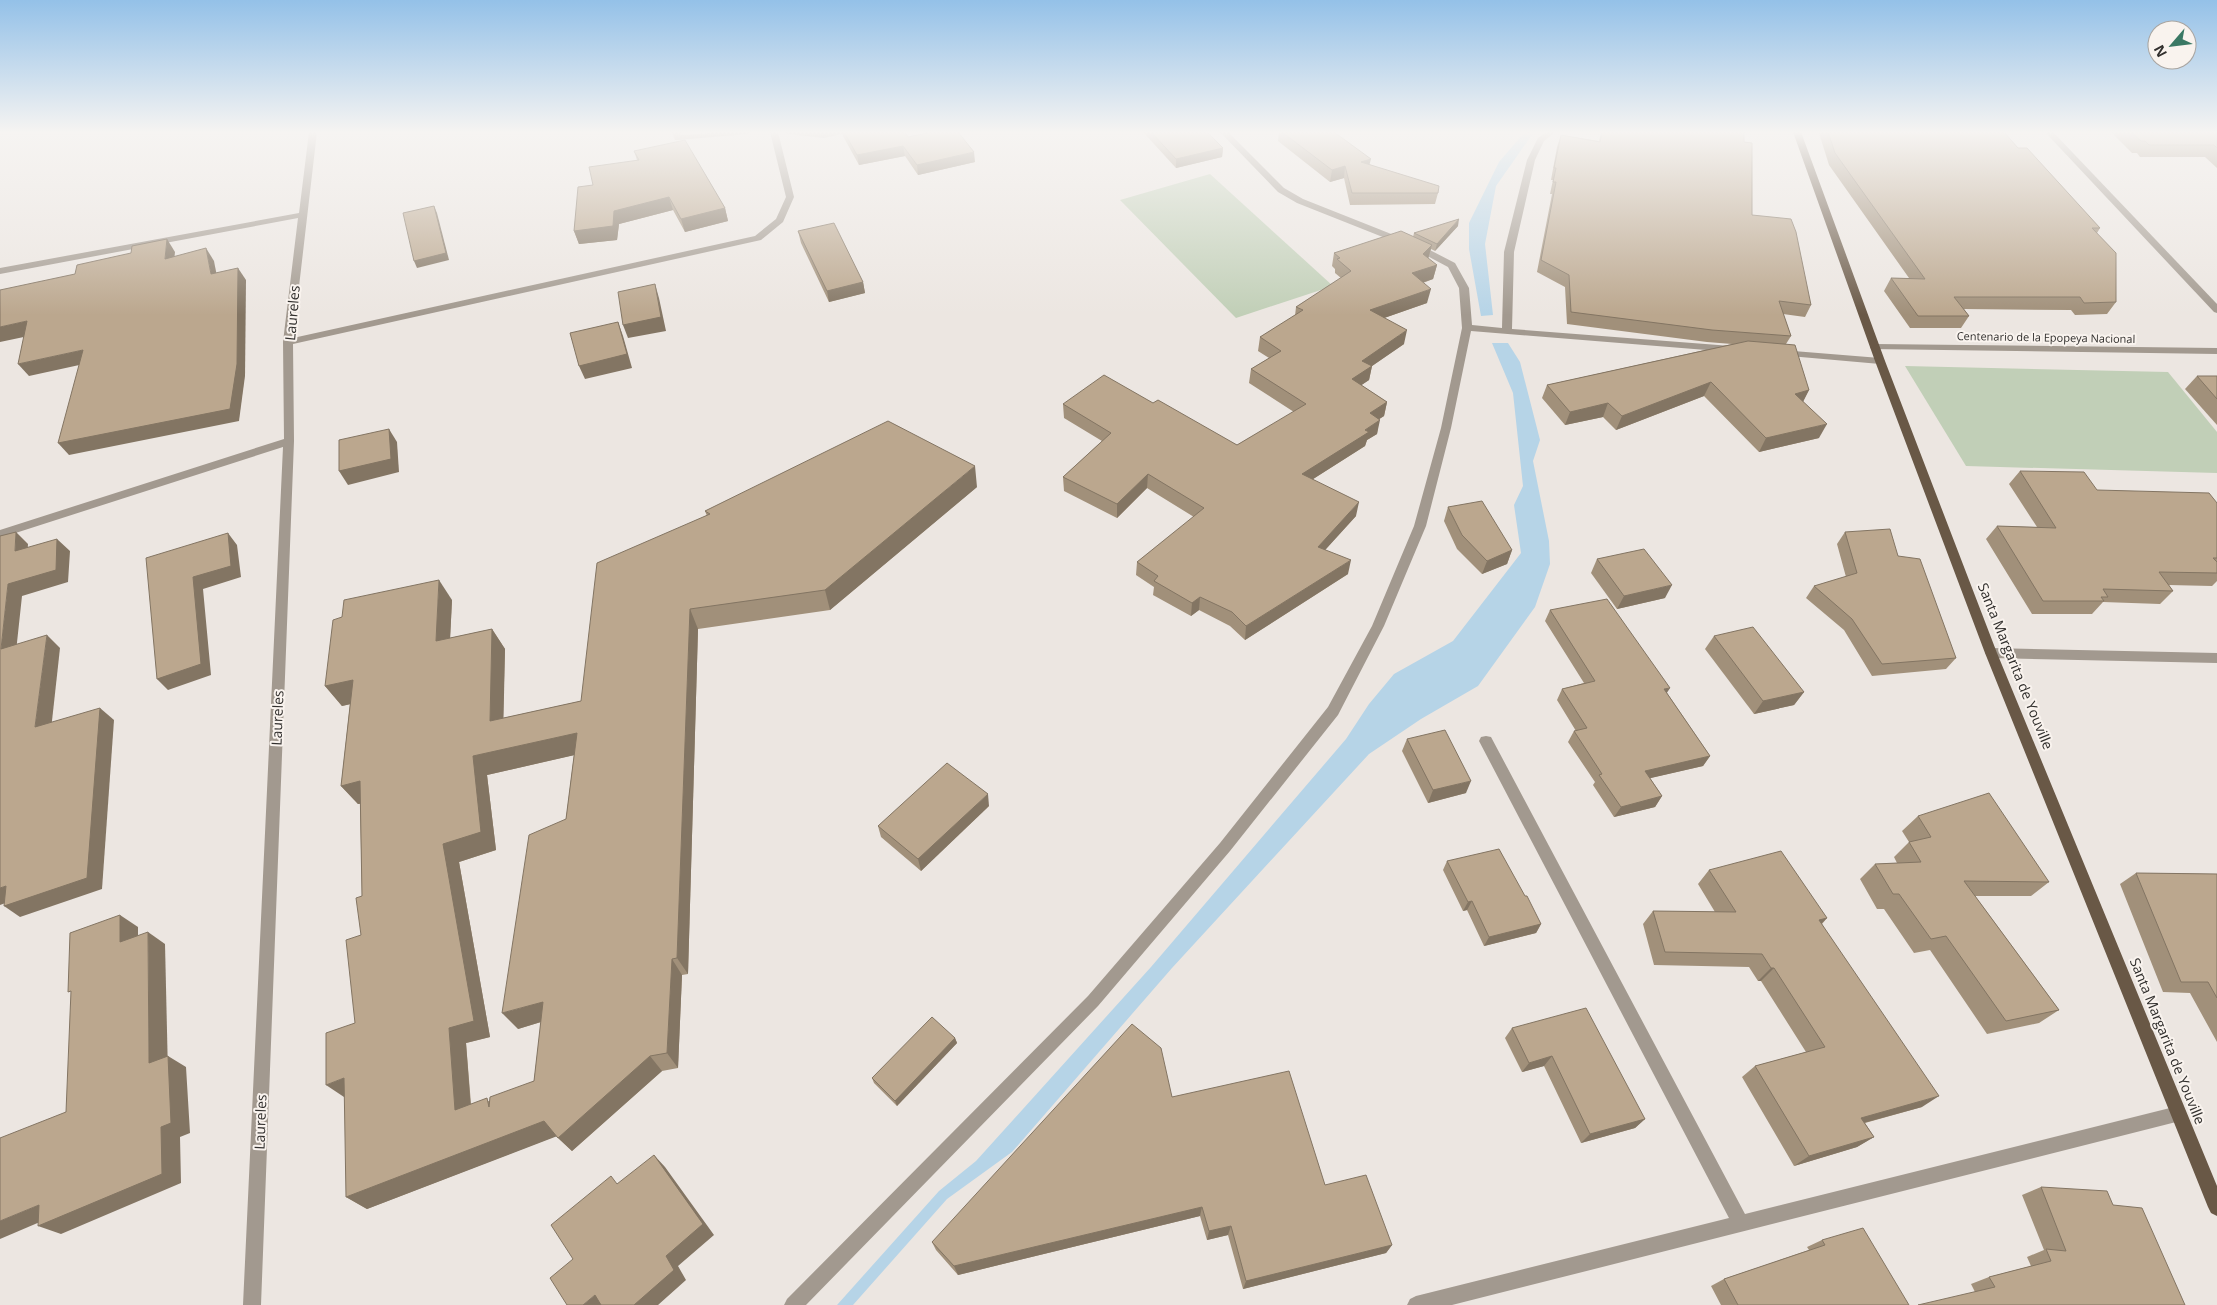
<svg xmlns="http://www.w3.org/2000/svg" width="2217" height="1305" viewBox="0 0 2217 1305" font-family="'Open Sans',sans-serif">
	<rect width="100%" height="100%" fill="#ece6e1"/>
	<g fill="#c1cfb7">
		<path d="M1210,174l123,112 -97,32 -116,-118z"/>
		<path d="M1905,366l263,6 49,60v41l-251,-7z"/>
	</g>
	<g fill="#b6d4e7">
		<path d="M1525,132h9l-38,54 -11,58 8,71 -12,1 -12,-67v-26l30,-61z"/>
		<path d="M1492,343h16l12,19 20,78 -7,21 16,80 1,23 -15,43 -57,79 -57,33 -52,35 -197,214 -160,184 -65,47 -94,106h-16l102,-114 37,-30 175,-194 195,-228 23,-35 25,-30 59,-33 68,-88 -7,-48 9,-19 -10,-93z"/>
	</g>
	<g fill="none" stroke-linecap="round" stroke-linejoin="round">
		<g fill="#a2998f" fill-rule="evenodd">
			<path d="M309,132h8l-24,206 462,-102 21,-17 10,-22 -16,-65h8l16,65 -11,25 -22,18 -468,104 1,97 -33,864h-18l40,-858 -283,91v-8l284,-91 -1,-97 15,-124 -298,56v-6l299,-55z"/>
			<path d="M672,132h8l1,3 41,-3h30l-4,2 -70,6h-3z"/>
			<path d="M783,132h68l-27,6 -37,-4z"/>
			<path d="M1220,132h8l56,56 19,11 121,48 31,16 14,25 3,37 30,3 2,-76 23,-92 11,-22 8,-6h9l-11,9 -9,19 -21,92 -2,77 219,17 5,3 -5,3 -260,-21 -20,97 -25,98 -42,100 -46,89 -108,136 -132,155 -292,299h-22l3,-6 301,-303 132,-153 108,-136 44,-81 42,-100 27,-98 21,-100 -3,-40 -11,-21 -30,-16 -121,-48 -19,-11z"/>
			<path d="M2045,132h8l164,172v9l-3,-1z"/>
			<path d="M1875,344l342,4v6l-346,-5 -1,-2z"/>
			<path d="M1781,350l99,8 5,3 -5,3 -103,-9 -1,-2z"/>
			<path d="M1991,648l226,5v10l-226,-5 -4,-2 -2,-3 2,-3z"/>
			<path d="M1486,736l5,1 254,477 433,-108 6,2 2,6 -2,6 -732,185h-45l3,-6 6,-3 313,-78 -250,-477 2,-4z"/>
		</g>
		<path fill="#695846" fill-rule="evenodd" d="M1793,132h8l84,229 112,292 220,533v30l-6,-3 -3,-6 -223,-554 -110,-292z"/>
	</g>
	<g fill="#a1907a" fill-rule="evenodd">
		<path d="M842,132h63l3,5 67,25 -57,13 -13,-19 -46,9 -16,-29z"/>
		<path d="M1143,132h64l16,16 -1,9 -46,11z"/>
		<path d="M1279,132h55l35,32 69,29 -3,11 -85,1 -6,-27 -14,4 -52,-41z"/>
		<path d="M1601,132h143v10l8,73 59,90 -6,12 -22,-3 8,22 -5,8 23,46 -6,11 16,37 -60,14 -55,-56 -88,34 -13,-13 -38,8 -23,-27 5,-13 185,-41 -25,-2 -140,-18 -2,-37 -28,-15 15,-78h-2l3,-14h-2l6,-33 4,-12 38,6z"/>
		<path d="M1820,132h184l14,16 82,80 -3,5 19,69 -9,12 -32,1 -4,-5 -107,-1 5,7 -8,12h-51l-26,-37 7,-13h18l-80,-113 -10,-32z"/>
		<path d="M2111,132h106v36l-12,-11h-65l-3,-4h-5z"/>
		<path d="M634,151l91,57 3,13 -43,11 -12,-22 -54,14 -2,16 -38,4 -5,-13 19,-46 44,-25z"/>
		<path d="M1458,226l-23,25 -4,-2 -3,10 9,6 -4,14 -10,4 4,20 -43,15 20,26 -32,22 -3,14 -8,5 26,17 -3,14 -5,3 -2,15 -10,6 -2,6 -52,33 43,37 -31,34 23,24 -103,66 -15,-14 -31,-16 -8,6 -38,-21 1,-8 -18,-12 1,-13 57,-45 -47,-29 -30,30 -53,-27 -1,-14 39,-36 -38,-23 -1,-14 90,-1 84,42 57,-33 -45,-29 2,-14 18,-11 -11,-7 2,-14 35,-21 1,-9 45,-29 -6,-5v-4l-3,-3 2,-13 79,-16 1,-4z"/>
		<path d="M798,231l65,51 2,11 -36,9 -28,-59z"/>
		<path d="M2197,376h20v49l-32,-36z"/>
		<path d="M2020,471l77,19 120,13v78l-5,5 -43,-1 4,6 -13,13 -57,-2 -11,12h-60l-46,-75 11,-13 40,1 -28,-43z"/>
		<path d="M977,487l-147,123 -132,19 -10,345 -6,1 -4,93 -16,3 -90,80 -16,-15 -189,73 -21,-12 9,-174 6,-88 1,-39 -2,-92h-2l-17,-18 9,-82 -8,2 -17,-20 127,-86 -2,38 42,-9 13,20 -2,69 78,-17 126,-185 -2,-5zM574,755l-8,64 -48,210 23,-7 -7,59 -45,20 -18,3 -5,-61 24,-6 -31,-175 37,-12 -9,-75z"/>
		<path d="M1448,507l64,43 -5,14 -25,10 -25,-25 -13,-28z"/>
		<path d="M1845,532l53,24 58,102 -10,11 -74,7 -28,-46 -38,-32 8,-12 32,-9 -9,-33z"/>
		<path d="M1597,559l68,39 -48,11 -26,-36z"/>
		<path d="M1550,610l117,83 43,63 -7,10 -53,12 12,18 -7,11 -41,10 -21,-32 2,-3 -27,-40 6,-11h2l-19,-31 5,-11 22,-6 -39,-62z"/>
		<path d="M1714,636l90,56 -10,13 -40,9 -49,-65z"/>
		<path d="M1407,739l59,54 -38,10 -26,-52z"/>
		<path d="M989,806l-68,65 -40,-34 -3,-11z"/>
		<path d="M1918,816l131,66 -18,14h-56l84,114 -20,13 -52,11 -57,-84 -16,3 -30,-44h-7l-17,-30 15,-15 22,-1 -3,-6 15,-15 -7,-11z"/>
		<path d="M1447,861l78,35 16,28 -5,9 -52,13 -17,-36 -4,1 -20,-41z"/>
		<path d="M1709,870l118,48 -5,6 100,183 -57,16 9,14 -17,10 -63,19 -52,-89 13,-11 51,-14 -45,-71h-3l-9,-14 -95,-2 -11,-41 10,-13 62,1 -17,-28z"/>
		<path d="M2136,873l81,1v168l-27,-49 -27,-1 -43,-108z"/>
		<path d="M1512,1028l133,91 -10,9 -54,15 -37,-77 -22,6 -17,-34z"/>
		<path d="M955,1038l2,5 -60,63 -23,-23 -2,-5z"/>
		<path d="M1172,1097l153,88 67,60 -6,8 -143,36 -15,-54 -21,5 -7,-24 -242,59 -22,-25 -4,-8z"/>
		<path d="M2041,1187l72,18 72,100 -210,-13 -4,-8 18,-7 42,-11 -4,-9 17,-7 -22,-55z"/>
		<path d="M1822,1240l87,65h-188l-10,-19 13,-7 85,-29 -2,-3z"/>
	</g>
	<g fill="#837563">
		<path d="M903,146l2,10 -46,9 -2,-10z"/>
		<path d="M1223,148l-1,9 -46,11v-9z"/>
		<path d="M974,152l1,10 -57,13 -1,-10z"/>
		<path d="M1371,159l-3,11 -7,-8z"/>
		<path d="M1345,166l-1,12 -14,4 2,-12z"/>
		<path d="M669,197l4,13 -54,14 -2,16 -38,4 -5,-13 40,-20z"/>
		<path d="M434,206l3,7 12,47 -32,8 -3,-7z"/>
		<path d="M725,208l3,13 -43,11 -4,-13z"/>
		<path d="M1459,219l-1,7 -23,25 2,-7z"/>
		<path d="M167,239l8,13 -2,19 -8,-12z"/>
		<path d="M1432,245l-4,14 -5,-5z"/>
		<path d="M206,248l8,13 5,26 -8,-13z"/>
		<path d="M1437,265l-4,14 -24,8 3,-14z"/>
		<path d="M238,268l8,12 -1,96 -6,45 -170,34 -11,-12z"/>
		<path d="M863,282l2,11 -36,9 -2,-11z"/>
		<path d="M655,284l4,14 7,33 -38,7 -5,-13z"/>
		<path d="M1431,289l-4,14 -60,21 3,-14z"/>
		<path d="M27,321l11,13 -38,8v-15z"/>
		<path d="M618,322l5,14 9,32 -47,11 -6,-13z"/>
		<path d="M1407,330l-3,14 -32,22 -3,14 -19,13 2,-14 10,-18z"/>
		<path d="M83,350l10,12 -64,14 -11,-12z"/>
		<path d="M1711,382l-7,14 -88,34 6,-14z"/>
		<path d="M1809,390l-7,14 -7,-10z"/>
		<path d="M1387,402l-3,14 -17,11 3,-14z"/>
		<path d="M1608,403l-5,14 -38,8 5,-13z"/>
		<path d="M1380,420l-3,14 -10,6 -2,6 -66,42 3,-14z"/>
		<path d="M1827,424l-8,14 -60,14 7,-14z"/>
		<path d="M389,429l8,13 2,30 -51,13 -9,-14z"/>
		<path d="M975,466l2,21 -147,123 -5,-20z"/>
		<path d="M1148,474l-1,14 -30,30v-14z"/>
		<path d="M1359,502l-3,14 -40,44 2,-13z"/>
		<path d="M16,532l12,12 -1,19 -12,-12z"/>
		<path d="M228,533l9,12 4,32 -38,12 8,86 -43,15 -11,-11 36,-102z"/>
		<path d="M57,539l13,12 -2,31 -46,14 -7,65 -14,-12 7,-65z"/>
		<path d="M1512,550l-5,14 -25,10 5,-13z"/>
		<path d="M1351,560l-3,14 -103,66 1,-14z"/>
		<path d="M439,580l13,20 -3,61 -13,-20z"/>
		<path d="M1672,585l-7,13 -48,11 7,-13z"/>
		<path d="M1200,597l-1,13 -8,6 1,-13z"/>
		<path d="M690,609l8,20 -10,345 -11,-16z"/>
		<path d="M492,629l13,20 -2,91 -13,-19z"/>
		<path d="M47,635l13,13 -10,91 -15,-12z"/>
		<path d="M353,680l16,20 -27,6 -17,-20z"/>
		<path d="M1670,688l-7,11 1,-10z"/>
		<path d="M1804,692l-10,13 -40,9 9,-13z"/>
		<path d="M100,708l14,12 -12,169 -82,28 -16,-11z"/>
		<path d="M577,733l11,19 -101,23 9,75 -37,12 31,175 -24,6 6,81 -17,-14 -6,-82 -6,-184 30,-88z"/>
		<path d="M1710,756l-7,10 -65,15 7,-10z"/>
		<path d="M360,781l17,19 -19,4 -17,-18z"/>
		<path d="M1471,781l-5,12 -38,10 5,-13z"/>
		<path d="M988,794l1,12 -68,65 -3,-12z"/>
		<path d="M1662,796l-7,11 -41,10 7,-10z"/>
		<path d="M6,886l16,11 -22,8v-17z"/>
		<path d="M1472,901l-5,9 -4,1 5,-9z"/>
		<path d="M120,915l18,12v28l-18,-13z"/>
		<path d="M1827,918l-13,13 5,-11z"/>
		<path d="M1541,924l-5,9 -52,13 5,-9z"/>
		<path d="M148,932l17,12 3,130 -19,-11z"/>
		<path d="M672,959l10,16 -4,93 -11,-15z"/>
		<path d="M1771,968h3l-13,13h-3z"/>
		<path d="M543,1002l14,15 -39,12 -16,-16z"/>
		<path d="M955,1038l2,5 -60,63 -2,-5z"/>
		<path d="M168,1056l18,11 4,66 -10,4 1,46 -120,51 -23,-8 123,-99z"/>
		<path d="M650,1056l12,15 -90,80 -14,-13z"/>
		<path d="M1552,1056l-8,10 -22,6 7,-9z"/>
		<path d="M344,1078l3,21 -21,-14z"/>
		<path d="M1939,1096l-17,11 -77,21 16,-10z"/>
		<path d="M1645,1119l-10,9 -54,15 9,-9z"/>
		<path d="M544,1121l16,14 -193,74 -21,-12z"/>
		<path d="M1874,1137l-17,10 -63,19 15,-10z"/>
		<path d="M654,1155l11,12 49,68 -36,31 8,14 -28,25h-24l32,-49z"/>
		<path d="M39,1205l22,8 -61,26v-18z"/>
		<path d="M1202,1207l-2,9 -242,59 -4,-9z"/>
		<path d="M1231,1226l-3,9 -21,5 2,-9z"/>
		<path d="M1392,1245l-6,8 -143,36 3,-8z"/>
		<path d="M595,1295l13,10h-25z"/>
	</g>
	<g fill="#bba78e" stroke="#837563" fill-rule="evenodd">
		<path d="M844,132h61l3,5 24,-5h26l16,20 -57,13 -14,-19 -46,9z"/>
		<path d="M1151,132h56l16,16 -47,11z"/>
		<path d="M1282,132h52l37,27 -10,3 78,24 -1,7h-86l-7,-27 -13,4z"/>
		<path d="M1602,132h142v10l8,1v72l39,4 5,13 15,73 -32,-4 12,35 -79,-6 -141,-18 -2,-37 -28,-15 15,-78h-3l3,-14h-2l7,-33 39,7z"/>
		<path d="M1828,132h176l14,16h9l73,80h-8l24,25v49l-32,1 -4,-6h-126l15,19h-51l-27,-38 34,1 -90,-126z"/>
		<path d="M2131,132h86v16l-3,-3h-65l-4,-4h-4z"/>
		<path d="M685,140l40,68 -44,11 -12,-22 -55,14 -1,15 -39,5 4,-44 15,-2 -4,-18 50,-7 -5,-9z"/>
		<path d="M434,206l12,47 -32,8 -11,-48z"/>
		<path d="M1459,219l-22,25 -23,-11z"/>
		<path d="M834,223l29,59 -36,9 -29,-60z"/>
		<path d="M1401,231l31,14 -9,9 14,11 -25,8 19,16 -61,21 37,20 -45,31 10,5 -20,13 35,23 -17,11 10,7 -15,10 4,2 -67,42 57,28 -41,45 33,13 -105,66 -14,-14 -32,-15 -8,6 -38,-22 4,-5 -21,-14 67,-54 -56,-34 -31,30 -54,-27 48,-44 -48,-29 41,-29 49,28 5,-3 79,45 69,-41 -55,-35 30,-18 -21,-14 43,-27 -7,-3 55,-36 -14,-12 3,-1 -6,-5z"/>
		<path d="M167,239l-2,20 41,-11 5,26 27,-6 -1,96 -7,45 -172,34 25,-93 -65,14 9,-43 -27,6v-37l75,-16 2,-9 54,-12 1,-7z"/>
		<path d="M655,284l6,33 -38,8 -5,-33z"/>
		<path d="M618,322l9,32 -48,12 -9,-33z"/>
		<path d="M1748,341l47,4 14,45 -14,4 32,30 -61,14 -55,-56 -89,34 -14,-13 -38,9 -23,-27z"/>
		<path d="M2197,376h20v23z"/>
		<path d="M888,421l87,45 -150,124 -135,19 -13,349 -5,1 -5,94 -17,3 -92,82 -14,-17 -198,76 -2,-119 -18,7v-52l29,-10 -9,-83 15,-5 -5,-37 6,-2 -2,-115 -19,5 12,-106 -28,6 8,-66 9,-3 2,-17 95,-20 -3,61 56,-12 -2,92 91,-20 16,-138 113,-49 -5,-3zM577,733l-11,86 -37,16 -27,178 41,-11 -9,79 -44,16 -1,10 -2,-9 -32,12 -6,-82 25,-7 -31,-177 38,-12 -8,-76z"/>
		<path d="M389,429l2,30 -52,12v-31z"/>
		<path d="M2020,471l64,1 13,18 112,3 8,10v55h-4l4,4v11l-58,-1 14,19 -70,-2 5,8h-7l3,4h-61l-46,-75 59,2z"/>
		<path d="M1482,501l30,49 -25,11 -25,-26 -14,-28z"/>
		<path d="M1890,529l8,27 22,3 36,99 -74,6 -30,-45 -38,-33 43,-13 -12,-41z"/>
		<path d="M16,532l-1,19 42,-12 -1,31 -48,14 -7,65 46,-14 -12,92 65,-19 -13,170 -83,28 2,-20 -6,2v-352z"/>
		<path d="M228,533l3,33 -38,11 8,87 -44,15 -11,-121z"/>
		<path d="M1644,549l28,36 -48,11 -27,-37z"/>
		<path d="M1607,599l63,89 -6,1 46,67 -65,15 17,25 -41,11 -22,-32 3,-1 -28,-43 13,-3 -25,-39 33,-8 -45,-71z"/>
		<path d="M1753,627l51,65 -41,9 -49,-65z"/>
		<path d="M1445,730l26,51 -38,9 -26,-51z"/>
		<path d="M947,763l41,31 -70,65 -40,-33z"/>
		<path d="M1989,793l60,89 -85,-1 95,129 -53,11 -60,-85 -15,3 -32,-45h-6l-18,-30 46,-2 -12,-20 22,-5 -13,-21z"/>
		<path d="M1499,849l26,47h2l14,28 -52,13 -17,-36 -4,1 -21,-41z"/>
		<path d="M1781,851l46,67 -8,2 120,176 -78,22 13,19 -65,19 -54,-90 70,-19 -51,-79h-3l-9,-14 -97,-2 -12,-41 83,1 -27,-42z"/>
		<path d="M2136,873l81,1v124l-9,-16h-27z"/>
		<path d="M120,915v27l28,-10 1,131 19,-7 3,67 -10,4 1,47 -124,52 1,-21 -39,16v-83l66,-26 5,-121 -3,1 2,-59z"/>
		<path d="M1586,1008l59,111 -55,15 -38,-78 -23,7 -17,-35z"/>
		<path d="M932,1017l23,21 -60,63 -23,-23z"/>
		<path d="M1132,1024l29,24 11,49 117,-26 36,114 41,-10 26,70 -146,36 -15,-55 -22,5 -7,-24 -248,59 -22,-24z"/>
		<path d="M654,1155l49,69 -37,32 8,14 -40,35h-33l-6,-10 -12,10h-16l-17,-27 23,-19 -22,-34 60,-49 6,8z"/>
		<path d="M2041,1187l66,4 6,14 29,3 43,97h-267l77,-18 -6,-10 62,-16 -5,-12 20,2z"/>
		<path d="M1863,1228l46,77h-171l-14,-26 101,-34 -3,-5z"/>
	</g>
	<linearGradient id="sky" x2="0" y2="1"><stop stop-color="#94c1e8"/><stop offset="0.42" stop-color="#f6f4f2"/><stop offset="1" stop-color="#f6f4f2" stop-opacity="0"/></linearGradient>
	<rect width="2217" height="315" fill="url(#sky)"/>
	<g text-anchor="middle" dominant-baseline="central" stroke-width="4" stroke-linejoin="round" paint-order="stroke">
		<g font-size="11" fill="#312f2d" stroke="#f9f3ee">
			<text transform="translate(2046 337) rotate(1)">Centenario de la Epopeya Nacional</text>
		</g>
		<g font-size="14" fill="#312f2d" stroke="#f9f3ee">
			<text transform="translate(292 313) rotate(-85)">Laureles</text>
			<text transform="translate(2016 666) rotate(68)">Santa Margarita de Youville</text>
			<text transform="translate(277 718) rotate(-88)">Laureles</text>
			<text transform="translate(2168 1041) rotate(68)">Santa Margarita de Youville</text>
			<text transform="translate(260 1122) rotate(-88)">Laureles</text>
		</g>
	</g>
	<g transform="translate(2172 45) rotate(242)"><circle r="24" fill="#f9f3ee" stroke="#a9a5a1"/>
	<path d="M0-4L9 19L0 12L-9 19Z" fill="#3a7864"/>
	<text y="-8" font-size="14" font-weight="bold" text-anchor="middle" fill="#312f2d">N</text>
	</g>
</svg>
